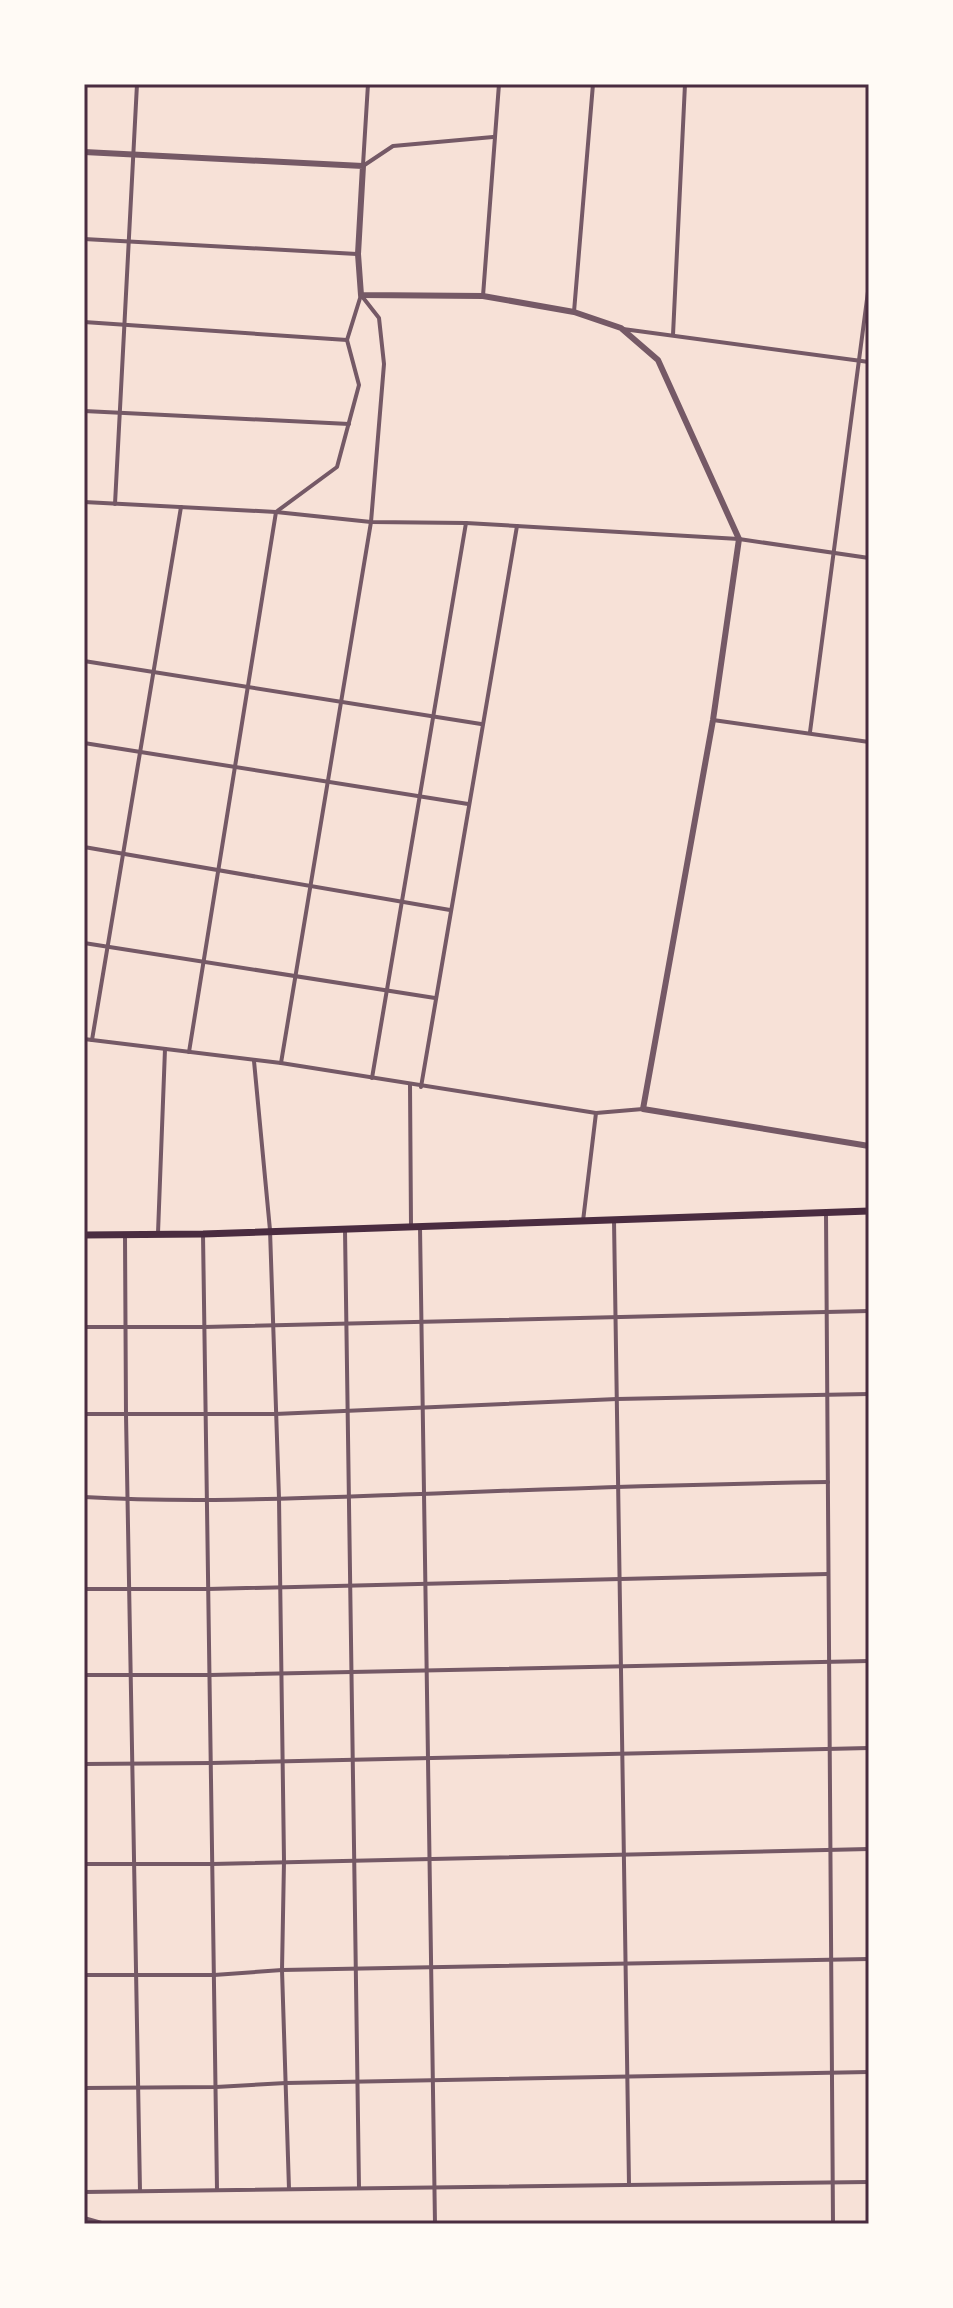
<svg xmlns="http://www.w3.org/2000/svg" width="953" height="2308" viewBox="0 0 953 2308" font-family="'Archivo Narrow',sans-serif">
	<rect width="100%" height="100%" fill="#f7e1d7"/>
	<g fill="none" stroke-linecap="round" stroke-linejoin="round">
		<g stroke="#755966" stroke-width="4">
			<path d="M363,165l5,-81"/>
			<path d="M363,166l30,-20 100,-9"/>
			<path d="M84,239l273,15"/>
			<path d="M483,296l16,-212"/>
			<path d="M574,312l19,-228"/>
			<path d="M84,322l263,18"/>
			<path d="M623,329l246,33"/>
			<path d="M673,335l12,-251"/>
			<path d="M84,411l265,13"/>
			<path d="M84,502l192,10 95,10 95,1 273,16 130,19"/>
			<path d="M115,504l22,-420"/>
			<path d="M84,661l397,63"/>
			<path d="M713,720l156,22"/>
			<path d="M810,732l59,-448"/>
			<path d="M84,743l384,61"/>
			<path d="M84,847l366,63"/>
			<path d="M84,943l351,55"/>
			<path d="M84,1039l197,24 315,50 47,-4"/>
			<path d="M92,1040l89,-533"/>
			<path d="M189,1052l87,-540 61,-45 22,-82 -12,-45 14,-45"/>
			<path d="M254,1061l16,169 9,268 5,363 -2,109 7,219"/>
			<path d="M281,1063l90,-541 13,-158 -5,-46 -18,-23"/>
			<path d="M372,1078l94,-555"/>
			<path d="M410,1084l1,142"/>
			<path d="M421,1087l96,-561"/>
			<path d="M826,1213l7,1011"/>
			<path d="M614,1220l15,965"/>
			<path d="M583,1221l13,-108"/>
			<path d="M420,1227l15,997"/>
			<path d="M345,1230l14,958"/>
			<path d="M158,1233l7,-184"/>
			<path d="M203,1234l14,956"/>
			<path d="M125,1236l1,179 14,776"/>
			<path d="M84,1327h120l665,-16"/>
			<path d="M84,1414h191l342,-15 252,-5"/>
			<path d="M84,1497c120,7 242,0 363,-4 127,-5 254,-9 381,-11"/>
			<path d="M84,1589h124l620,-15"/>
			<path d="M84,1675h126l659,-14"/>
			<path d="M84,1764l127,-1 658,-15"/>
			<path d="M84,1864h128l657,-15"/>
			<path d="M84,1975h130l68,-5 587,-11"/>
			<path d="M84,2088l132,-1 70,-4 583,-11"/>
			<path d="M84,2192l785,-10"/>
			<path d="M84,2218l21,6"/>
		</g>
		<path stroke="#755966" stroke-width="6" d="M84,152l279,14 -5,88 3,41 122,1 91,16 47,16 37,32 81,179 -26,181 -70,389 226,37"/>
		<path stroke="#4a2c40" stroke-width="7" d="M84,1235l119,-1 666,-23"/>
	</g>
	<rect width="953" height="2308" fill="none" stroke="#fffaf5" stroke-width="172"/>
	<rect x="86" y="86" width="781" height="2136" fill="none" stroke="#4a2c40" stroke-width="3"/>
</svg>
